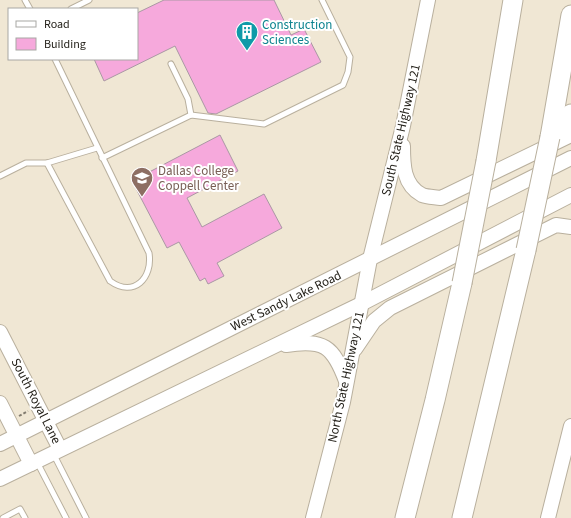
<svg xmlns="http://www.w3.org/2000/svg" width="571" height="518" viewBox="0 0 571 518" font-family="'Source Sans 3',sans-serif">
	<rect width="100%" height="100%" fill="#f0e7d4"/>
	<g fill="#f6a9dc" stroke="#aa98a4">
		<path d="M164,0h110l17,35 13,-6 17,33 -105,52 -8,-1 -33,-67 -71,35 -10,-22h43v-46z"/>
		<path d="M220,135l18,36 -51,27 15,29 62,-33 18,34 -65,35 7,13 -16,8 -3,-6 -5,3 -21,-39 -12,6 -35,-67z"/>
	</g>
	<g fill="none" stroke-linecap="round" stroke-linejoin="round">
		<g stroke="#b9b09e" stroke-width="7">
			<g id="lane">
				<path d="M25,0l5,9"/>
				<path d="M71,9l18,-9"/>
				<path d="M171,64l17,35 3,16"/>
				<path d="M102,158l89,-43 73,9 79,-39 5,-13 2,-15 -28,-57"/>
				<path d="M47,163l63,118c24,17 43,-3 39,-28l-94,-194"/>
				<path d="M0,176l26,-13h21l50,-15"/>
				<path d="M54,455l32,63"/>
				<path d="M37,462l29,56"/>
				<path d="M3,518l17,-9 5,9"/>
			</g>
		</g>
		<g stroke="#b9b09e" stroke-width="16">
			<g id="secondary">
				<path d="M403,146c0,18 0,39 19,49 5,2 13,2 19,3l130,-63"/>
				<path d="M0,332l60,117"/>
				<path d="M286,345c38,-6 47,1 60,36"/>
				<path d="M355,349l19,-28 16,-13 166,-83 15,2"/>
				<path d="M0,403l31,61"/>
				<path d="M0,444l571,-286"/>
				<path d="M0,479l361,-175 210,-109"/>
				<path d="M313,518l30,-116 27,-143 33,-133 25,-126"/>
				<path d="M548,518l23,-92"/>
			</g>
		</g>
		<g stroke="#b9b09e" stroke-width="21">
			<g id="highway">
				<path d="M550,137l21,-122"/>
				<path d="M550,137l15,-13 6,-10"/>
				<path d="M486,161l27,-161"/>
				<path d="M405,518l30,-118 27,-117"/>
				<path d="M462,518l64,-268"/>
			</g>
		</g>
		<path stroke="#827c70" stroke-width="2" stroke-dasharray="3 2" stroke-linecap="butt" d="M19,416l9,-5"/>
		<use href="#lane" stroke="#fff" stroke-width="5"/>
		<use href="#secondary" stroke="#fff" stroke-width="14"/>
		<use href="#highway" stroke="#fff" stroke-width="19"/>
		<g stroke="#b9b09e" stroke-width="21" stroke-linecap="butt">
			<g id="highway-bridge">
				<path d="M526,250l24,-113"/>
				<path d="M462,283l24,-122"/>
			</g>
		</g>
		<use href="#highway-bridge" stroke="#fff" stroke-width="19"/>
	</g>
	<defs>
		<g id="building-pin" transform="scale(1.15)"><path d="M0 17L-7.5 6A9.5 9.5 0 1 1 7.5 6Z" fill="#0f9aa8" stroke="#fff"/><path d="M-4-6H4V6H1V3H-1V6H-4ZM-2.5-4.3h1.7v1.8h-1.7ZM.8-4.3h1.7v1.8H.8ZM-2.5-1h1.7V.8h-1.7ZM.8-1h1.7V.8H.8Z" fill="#fff"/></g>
		<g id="university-pin" transform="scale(1.15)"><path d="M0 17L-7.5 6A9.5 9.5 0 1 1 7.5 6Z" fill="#8d6e63" stroke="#fff"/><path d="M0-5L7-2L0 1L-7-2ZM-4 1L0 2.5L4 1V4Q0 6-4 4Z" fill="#fff"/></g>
	</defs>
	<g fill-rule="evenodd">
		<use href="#building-pin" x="247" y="32"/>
		<use href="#university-pin" x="142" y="178"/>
	</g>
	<g text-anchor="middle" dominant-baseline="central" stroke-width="4" stroke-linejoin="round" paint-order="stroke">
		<g font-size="13" fill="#0d838f" stroke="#fff" text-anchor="start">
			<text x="262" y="25">Construction<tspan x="262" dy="15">Sciences</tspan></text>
		</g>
		<g font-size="13" fill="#25221b" stroke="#fff">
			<text transform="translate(401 130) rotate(-77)">South State Highway 121</text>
			<text transform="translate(286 301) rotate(-26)">West Sandy Lake Road</text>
			<text transform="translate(346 377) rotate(-78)">North State Highway 121</text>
			<text transform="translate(36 401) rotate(63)">South Royal Lane</text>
		</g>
		<g font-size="13" fill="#785e54" stroke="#fff" text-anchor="start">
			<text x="158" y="171">Dallas College<tspan x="158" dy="15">Coppell Center</tspan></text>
		</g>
	</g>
	<rect x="8" y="8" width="130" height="52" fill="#ffffff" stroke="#a8a7a4"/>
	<rect x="16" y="21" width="20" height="6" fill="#ffffff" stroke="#a8a7a4"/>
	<text x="44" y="28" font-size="12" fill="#25221b">Road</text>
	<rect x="16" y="38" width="20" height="12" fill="#f6a9dc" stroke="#a8a7a4"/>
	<text x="44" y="48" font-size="12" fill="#25221b">Building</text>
</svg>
